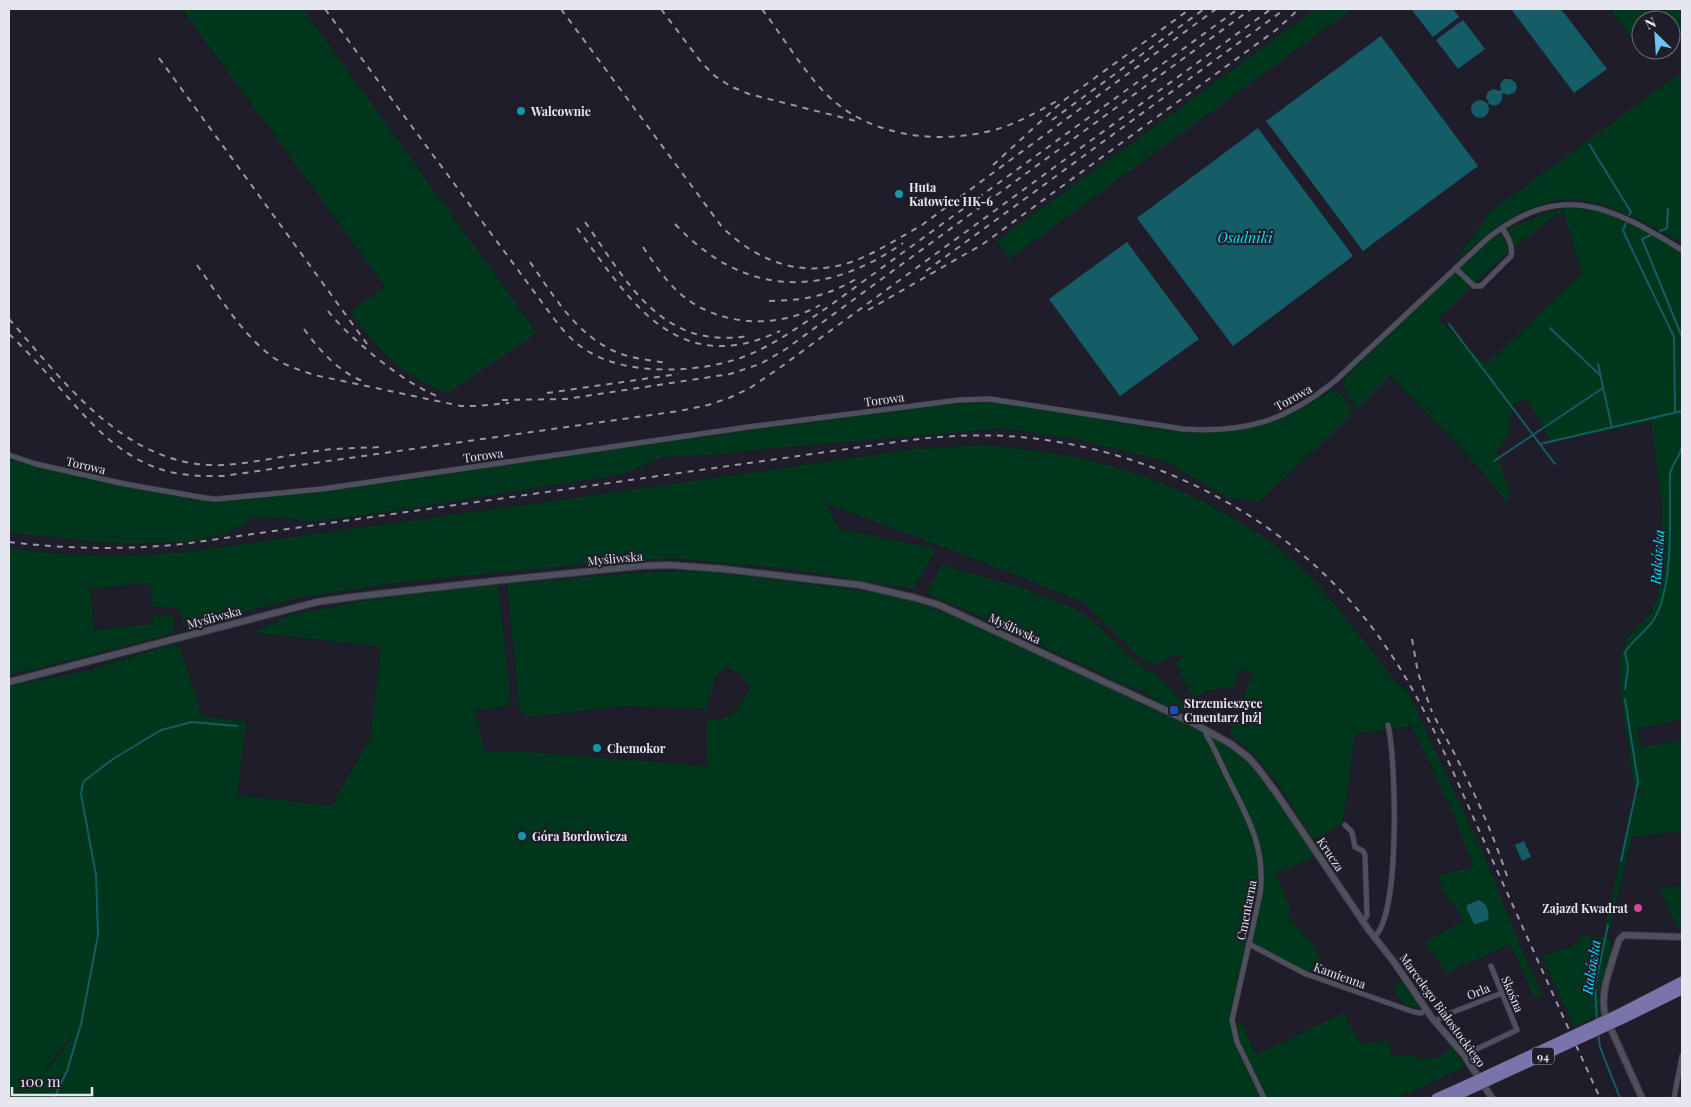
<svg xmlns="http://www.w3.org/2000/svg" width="1691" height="1107" viewBox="0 0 1691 1107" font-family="'Playfair Display',serif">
	<rect width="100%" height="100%" fill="#1e1d29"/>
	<g fill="#00361b" fill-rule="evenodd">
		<path d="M182,9h121l234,324 -90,60c-46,-17 -68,-42 -96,-81l34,-26z"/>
		<path d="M1316,9h36l-343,250 -12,-18z"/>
		<path d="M1610,9h72v24l-11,8v-21h-30v30h17l-11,8z"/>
		<path d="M1682,72v171c-32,-18 -65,-37 -102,-43 -28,-4 -64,12 -86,29 -14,10 -27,23 -41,35l36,-51z"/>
		<path d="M1569,207c12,2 23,3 35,6 28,7 54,26 78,41v465l-45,10 3,18 42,-6v90l-50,6 -22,92h-5l29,-134 7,-2 -1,-5 -6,1 -13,-95 -2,-31 7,-24 25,-26 6,-15 4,-26 1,-68 -11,-82 -101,20 -9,-20 -15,-24 -14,8 -3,28 -13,19 15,40 -5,9 -28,-36 -88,-91 -33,35 -13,-24 1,-9 108,-103 40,-36 9,-3 7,15 -71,69 48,46 96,-92 -18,-60 -8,2 -41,31 -8,-17 43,-17z"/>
		<path d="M1332,390c11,1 15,14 21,23l-94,89 -32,-5 -62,-36 -86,-21 -74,-12 -252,22 -42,5 -49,2 -39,17 -231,37 -82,11 -22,-4 -33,-1 -30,17 -41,8 -76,1 -99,-10v-74l26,8 126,27 36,6 23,1 103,-9 364,-53 252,-34 55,-3 179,29c66,7 105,-6 159,-41z"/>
		<path d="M983,445c36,4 74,7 109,16 50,12 99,32 144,59 11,7 24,14 35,22 50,40 88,92 126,142l10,6 79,170 32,81 24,54 -7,3 -25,-54 -64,29 -21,-31 38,-21 -8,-15 -10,-11 -7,-19 36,-9 -25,-63 -37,-78 -57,8 -12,89 -29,17c-19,-28 -39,-65 -64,-89 -6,-6 -14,-11 -21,-17l24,-61 -12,-4 -7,18 -30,4 -1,4 -11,1 -17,-34 10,-6c-5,0 -9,-1 -13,0 -12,4 -13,13 -28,5l-61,-59 -136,-54 -123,-45 16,26 93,19v8l-20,33 -124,-20 -118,-11 -68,4 -199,20 -102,15 -115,30 -5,-2 1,-5 -6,-12 -24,-1 -3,-24 -60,6 4,41 59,-6v-9h18l4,7 -3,12 -137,35 -26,5v-126c55,9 114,9 170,5l445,-62 283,-41zM1476,901c10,3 15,8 12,19l-21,-16z"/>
		<path d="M943,564l11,5 66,18 58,23 23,18 44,42 10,3 22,22 9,16c-16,2 -31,-12 -43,-20 -4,-3 -11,-3 -16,-5l-170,-80 -22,-8 -8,-7z"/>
		<path d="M704,571l171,21 40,10 39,14 271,127c40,28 64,73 91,113l-40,18 14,34 -1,13 2,-1 21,23 17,35 -2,3 -21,-8 -59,-30 -15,63 -1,14 3,2 8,1 14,32 88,-42 16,31 26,-3 8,16 15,-3 12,4 10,1 11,-3 10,-9 14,19 -68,32h-1389v-412l81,-16 86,-27 5,7 21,66 44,6 -9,73 95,11 38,-68 11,-91 -129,-15 40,-17 81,-16 125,-14 12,109 -2,12 -33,5 10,41 30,-1 192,15v-46l16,-1 15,-9 11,-21v-4l-7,-10 -15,-8 -12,10 -8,32 -83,-3 -94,11c-7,-2 -10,-6 -11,-13l-12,-120 140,-12zM75,1030l-18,29 -15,16z"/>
		<path d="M1682,885v48h-2l-20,-44z"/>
		<path d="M1582,936l27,2 3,7 -12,44 -1,26 -25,12 -32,-71 31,-10z"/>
		<path d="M1402,981l16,23 -1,4 -13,-3 -11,-18z"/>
	</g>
	<g fill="#145c66">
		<path d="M1411,9h42l6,8 -26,20z"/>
		<path d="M1511,9h50l46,60 -33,24z"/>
		<path d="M1463,20l22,29 -27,20 -22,-29z"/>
		<path d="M1381,36l97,130 -115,85 -97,-130z"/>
		<path d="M1504,79h6l5,3 2,5 -2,5 -7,3 -6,-2v7c-3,6 -8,7 -13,4l-3,-7 2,-5 5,-3 8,2 -1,-7z"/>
		<circle cx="1480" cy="109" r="9"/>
		<path d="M1258,128l95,128 -120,90 -96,-128z"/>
		<path d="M1127,242l72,97 -79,57 -71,-97z"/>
		<path d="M1524,841l7,16 -9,4 -7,-16z"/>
		<path d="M1479,900c8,4 11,11 9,20l-12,4h-2l-8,-17 1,-2z"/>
	</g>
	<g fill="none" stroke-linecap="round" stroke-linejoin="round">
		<g stroke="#145c66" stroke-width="2">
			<path d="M1589,144l42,68 -2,3"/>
			<path d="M1626,223l-3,7 3,7 48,100 1,75"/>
			<path d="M1660,231l7,-3 1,-19"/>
			<path d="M1651,235l-9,4 40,98"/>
			<path d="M1449,324l106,140"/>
			<path d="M1550,328l50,47"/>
			<path d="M1598,364l14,64"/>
			<path d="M1540,444l142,-33"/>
			<path d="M1494,461l109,-73"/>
			<path d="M1625,689l3,-21 -3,-16c8,-12 20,-20 28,-31 22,-34 16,-107 17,-147 2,-11 11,-17 12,-29"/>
			<path d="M1621,861l17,-79 -13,-83"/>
			<path d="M1597,1021l-2,-35 13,-61"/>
			<path d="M1598,1034l2,13 20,51"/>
			<path d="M54,1098l13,-27 14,-47 17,-89 -2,-60 -15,-81 1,-7 2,-6 29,-22 48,-29 31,-8 45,4"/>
		</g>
		<g stroke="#393842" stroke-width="6">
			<g id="minor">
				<path d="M1455,268l19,18h7l30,-30c2,-11 -3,-19 -9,-28"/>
				<path d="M9,455l27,9 89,20 80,14 11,1 106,-10 426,-62 211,-27 31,-1 193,30c64,4 103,-8 153,-49l152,-142c74,-58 124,-31 194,12"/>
				<path d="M1205,729l2,7c8,13 14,28 21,42 20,40 38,70 32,116l-28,126 5,22 27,56"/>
				<path d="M1345,825l7,7 3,15 8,4 2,4 2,61 -4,5"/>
				<path d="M1374,937c27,-21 22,-179 14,-212"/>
				<path d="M1249,944l57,30 108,38 7,1 6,-3"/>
				<path d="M1435,1022l8,-6 59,-23"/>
				<path d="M1464,1055l53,-25 -26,-64"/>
				<path d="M1674,1098l8,-42"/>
			</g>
		</g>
		<g stroke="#393842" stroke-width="8">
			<g id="tertiary">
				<path d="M9,682l308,-80 43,-6 143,-16 137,-14 30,-1 54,4 136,16 56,13 23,7 254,118 38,21 17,13 9,10 18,24 93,138 26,33 38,56 32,37 28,43"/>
				<path d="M1642,1098l-36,-80c-8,-24 6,-54 13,-78l5,-5 58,2"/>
			</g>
		</g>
		<g stroke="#393842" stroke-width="10">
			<g id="primary">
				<path d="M1620,1013l62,-32"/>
				<path d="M1623,1019l59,-29"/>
				<path d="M1436,1098l25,-11"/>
				<path d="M1453,1098l10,-5"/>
			</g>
		</g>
		<use href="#minor" stroke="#4f4f5d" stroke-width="5"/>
		<use href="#tertiary" stroke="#4f4f5d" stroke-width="6"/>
		<use href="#primary" stroke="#7974aa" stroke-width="9"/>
		<g stroke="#9898a2" stroke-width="2" stroke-dasharray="6 6" stroke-linecap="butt">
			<path d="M325,9l230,311c10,13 21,25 36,33 41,23 109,20 152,4 30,-11 58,-32 85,-50l410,-298"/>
			<path d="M561,9l161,218c37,36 82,52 132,34 24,-9 46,-24 68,-36l294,-216"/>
			<path d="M661,9l40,53 14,14 15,10 19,8 111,28"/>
			<path d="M762,9c21,28 40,60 64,85 43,43 112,51 168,36 22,-6 43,-18 63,-29"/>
			<path d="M159,58l208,286"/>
			<path d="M1052,120l152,-111"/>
			<path d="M993,165l70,-64 127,-92"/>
			<path d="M585,222c43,61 76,128 163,114"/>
			<path d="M675,224c69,73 148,75 228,19"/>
			<path d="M577,228c40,53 81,128 159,117 16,-2 30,-8 44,-14"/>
			<path d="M643,247c10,15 20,30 33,43 38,36 99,41 144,15"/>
			<path d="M530,262c23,33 46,72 84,89 17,8 36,9 53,12"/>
			<path d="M197,265c23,32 45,70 77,93 12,8 26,12 40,17l147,31h16l32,-3"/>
			<path d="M926,271l359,-262"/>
			<path d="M769,301c38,-1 56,-4 89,-23"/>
			<path d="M868,310l115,-66 293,-214 23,-21"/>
			<path d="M328,311c22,28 79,75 112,86"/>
			<path d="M9,319c57,65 118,150 214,146 34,-2 68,-11 101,-15 19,-2 38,-2 57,-3"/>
			<path d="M304,329c16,22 33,41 58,52"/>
			<path d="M9,334c19,18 37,38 55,59 30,34 59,67 106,79 17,4 35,4 53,4l456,-65 29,-6 21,-7 21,-10 28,-19 493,-360"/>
			<path d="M547,393l131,-19"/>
			<path d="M502,400l64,-1 164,-25 30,-10 26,-15 465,-340"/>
			<path d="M9,542c58,7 115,8 174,2l706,-101c39,-6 78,-9 118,-7 146,9 293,86 377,208 42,60 69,129 99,195 39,87 78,173 117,259"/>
			<path d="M1412,639l6,34 14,39"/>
			<path d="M1435,718c29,51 55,106 73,161"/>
		</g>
		<g stroke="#393842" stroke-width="10" stroke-linecap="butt">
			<g id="primary-bridge">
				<path d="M1461,1087l159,-74"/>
				<path d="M1463,1093l160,-74"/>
			</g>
		</g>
		<use href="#primary-bridge" stroke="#7974aa" stroke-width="9"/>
	</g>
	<g fill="#0f9aa8" stroke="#1e1d29" stroke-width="2">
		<circle cx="521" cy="111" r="5"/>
		<circle cx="899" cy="194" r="5"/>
		<circle cx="597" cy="748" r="5"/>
		<circle cx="522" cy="836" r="5"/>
	</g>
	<rect fill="#1a4fb4" stroke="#1e1d29" stroke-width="2" x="1169" y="705" width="10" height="10" rx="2.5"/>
	<circle fill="#d1479c" stroke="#1e1d29" stroke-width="2" cx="1638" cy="908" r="5"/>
	<g text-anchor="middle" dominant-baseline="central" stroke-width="4.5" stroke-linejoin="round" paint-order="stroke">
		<rect fill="#1e1d29" stroke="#aaaab4" stroke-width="1" x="1532" y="1047.5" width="22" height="17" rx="4"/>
		<g font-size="11" font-weight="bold" fill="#e6e6ef">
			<text x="1543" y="1056">94</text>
		</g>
		<g font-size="12" font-weight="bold" fill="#e6e6ef" stroke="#1e1d29" text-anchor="start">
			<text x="531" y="111">Walcownie</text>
			<text x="909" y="187">Huta<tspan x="909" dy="14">Katowice HK-6</tspan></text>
			<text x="1184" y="703">Strzemieszyce<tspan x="1184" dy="14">Cmentarz [nż]</tspan></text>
			<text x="607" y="748">Chemokor</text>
			<text x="532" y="836">Góra Bordowicza</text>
			<text x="1628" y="908" text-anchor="end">Zajazd Kwadrat</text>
		</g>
		<g font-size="12" fill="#e6e6ef" stroke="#1e1d29">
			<text transform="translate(1293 397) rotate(-29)">Torowa</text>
			<text transform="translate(884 399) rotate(-8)">Torowa</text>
			<text transform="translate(483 455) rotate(-8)">Torowa</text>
			<text transform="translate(86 465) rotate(13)">Torowa</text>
			<text transform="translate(615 558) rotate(-5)">Myśliwska</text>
			<text transform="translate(214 617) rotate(-15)">Myśliwska</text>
			<text transform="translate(1015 628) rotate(25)">Myśliwska</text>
			<text transform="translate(1331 854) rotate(56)">Krucza</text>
			<text transform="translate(1246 910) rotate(-79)">Cmentarna</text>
			<text transform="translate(1340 975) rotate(20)">Kamienna</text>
			<text transform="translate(1478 991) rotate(-22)">Orla</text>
			<text transform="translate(1513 994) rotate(67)">Skośna</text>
			<text transform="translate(1443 1010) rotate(54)">Marcelego Białostockiego</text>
		</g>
		<g font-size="14" font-style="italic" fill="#02e2fc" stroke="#1e1d29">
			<text x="1245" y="237">Osadniki</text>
			<text transform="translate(1657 557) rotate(-86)">Rakówka</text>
			<text transform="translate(1591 967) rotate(-81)">Rakówka</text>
		</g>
	</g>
	<rect width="1691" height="1107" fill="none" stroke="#e6e6ef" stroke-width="20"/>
	<g transform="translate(1656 35) rotate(335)"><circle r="24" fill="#1e1d29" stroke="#6e6d78"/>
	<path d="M0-4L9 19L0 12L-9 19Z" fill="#70c1f4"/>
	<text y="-8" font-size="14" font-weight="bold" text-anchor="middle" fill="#e6e6ef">N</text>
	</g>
	<path d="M12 1087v8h80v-8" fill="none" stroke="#e6e6ef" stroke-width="2.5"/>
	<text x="20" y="1087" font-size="15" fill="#e6e6ef" stroke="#1e1d29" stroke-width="4" paint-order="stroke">100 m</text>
</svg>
